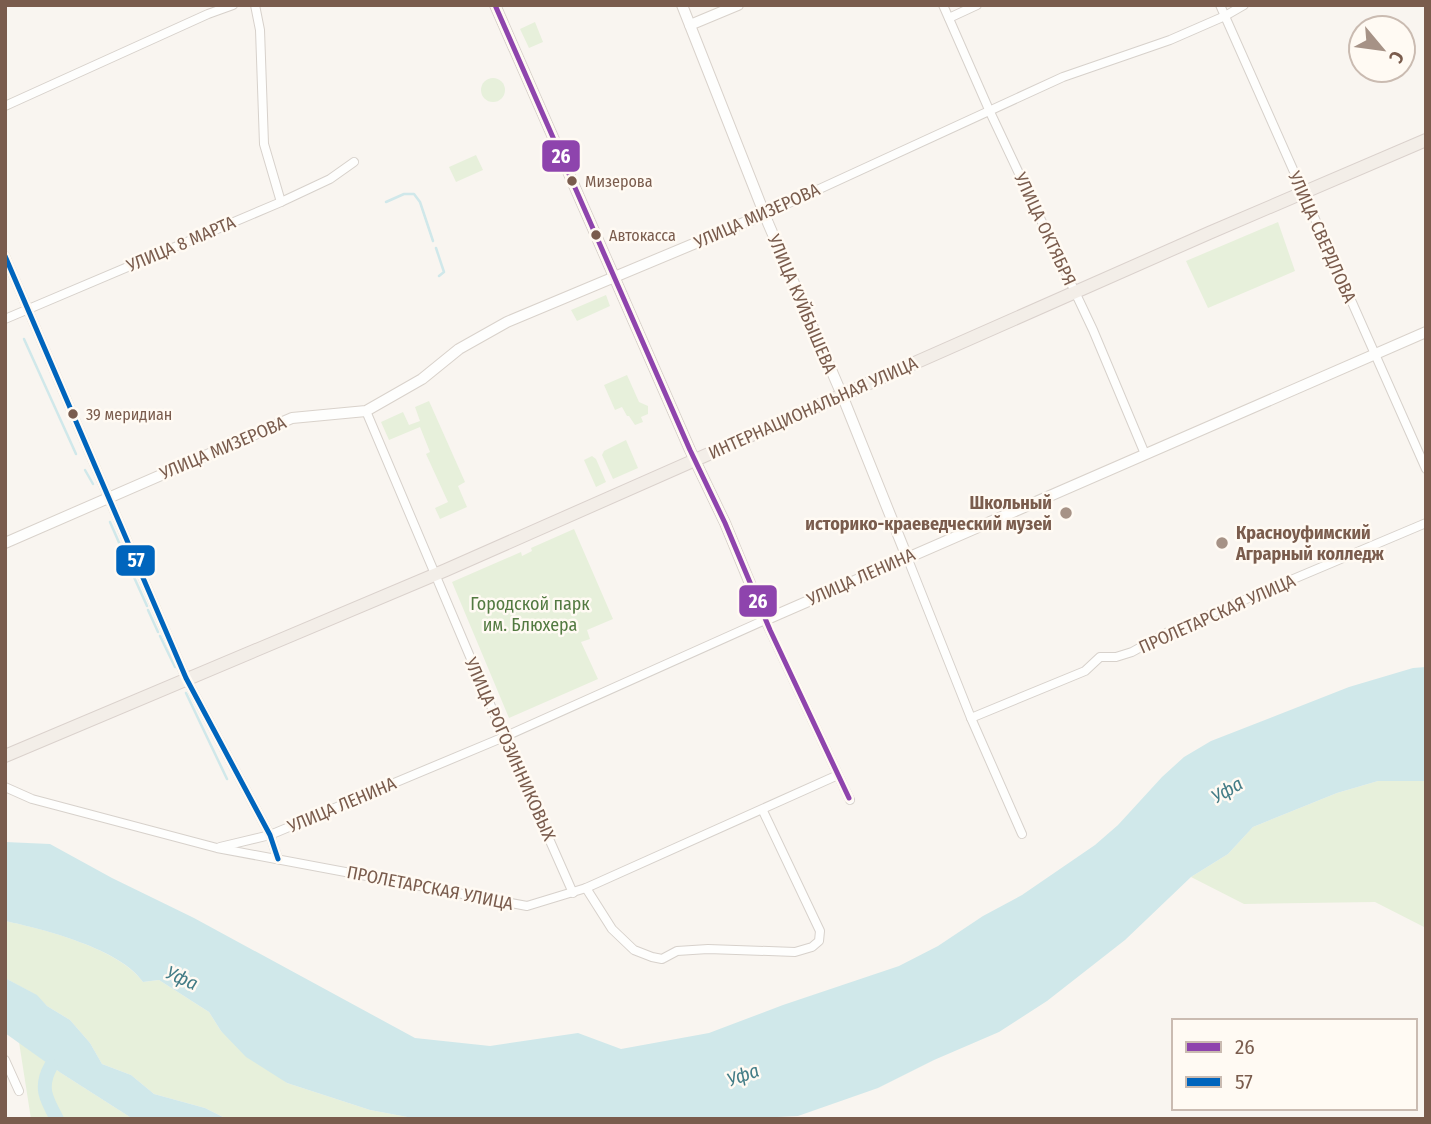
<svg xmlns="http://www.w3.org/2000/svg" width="1431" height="1124" viewBox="0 0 1431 1124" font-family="'Fira Sans Condensed',sans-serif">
	<rect width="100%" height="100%" fill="#f9f5f0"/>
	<g fill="#e7f0db">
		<path d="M535,22l8,20 -14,6 -9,-19z"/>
		<circle cx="493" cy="90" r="12"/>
		<path d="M476,155l7,15 -27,12 -7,-15z"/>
		<path d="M1278,222l17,49 -87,37 -22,-47z"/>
		<path d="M606,295l4,11 -33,15 -6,-11z"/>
		<path d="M627,375l12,27 9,4v8l-7,3 2,5 -8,3 -6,-9h-2l-5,-9 -7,3 -11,-25z"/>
		<path d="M429,401l36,81 -7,4 9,21 -27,12 -5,-11 13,-6 -22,-48 4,-2 -10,-25 -31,13 -8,-18 22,-10 6,13 11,-4 -5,-14z"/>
		<path d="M626,440l12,28 -25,11 -11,-24 2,-4z"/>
		<path d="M592,456l4,3 10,23 -10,5 -12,-27z"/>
		<path d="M574,529l39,90 -26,11 3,9 -9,3 17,37 -89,39 -57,-136 69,-30 1,4 10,-5 -1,-3z"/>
		<path d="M1415,780l11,1v147l-51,-26 -131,2 -53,-27 37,-23 25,-27 84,-34 41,-12z"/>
		<path d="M5,921c39,8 115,28 138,61l16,-2 50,32 12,19 66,52 83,27 48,9h-191l-22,-11 -51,-14 -23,-19 -29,-11 -12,-21 -20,-23 -23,-14 -11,-11 -31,-17z"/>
		<path d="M19,1042l42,31 72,46h-102z"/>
	</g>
	<g fill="#d0e8ea">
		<path d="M1426,667v114h-48l-41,12 -84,34 -25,27 -37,23 -66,63 -78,61 -48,31 -65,28 -56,28 -80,28 -59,3h-321l-48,-9 -83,-27 -41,-26 -25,-26 -12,-19 -50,-32 -16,2c-22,-33 -100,-53 -138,-61v-79l45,2 62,34 82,40 221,120 75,8 88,-13 43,16 88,-16 74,-28 116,-39 39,-20 45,-30 39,-21 73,-50 23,-20 44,-48 22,-20 27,-16 138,-54 64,-19z"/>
		<path d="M5,978l32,17 10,11 23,14 20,23 12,21 29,11 23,19 51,14 22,11h-94l-72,-46 -56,-40z"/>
	</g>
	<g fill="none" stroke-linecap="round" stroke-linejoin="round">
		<g stroke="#d0e8ea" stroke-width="2.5">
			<path d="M386,202l18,-8h10l6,8 13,39"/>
			<path d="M436,248l8,24 -5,4"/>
			<path d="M24,339l52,115"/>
			<path d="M85,470l8,14"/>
			<path d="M110,522l21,48"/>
			<path d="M133,575l14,31"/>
			<path d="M148,610l10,22"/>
			<path d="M160,636l15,31"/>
			<path d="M186,693l41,86"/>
		</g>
		<path stroke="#d0e8ea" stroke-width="14" d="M51,1066c-12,21 -5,33 6,53"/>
		<g stroke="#d7d1cb" stroke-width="10">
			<g id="street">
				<path d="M255,5l5,25 4,114 17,58"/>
				<path d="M943,5l47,107 103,218 52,124"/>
				<path d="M1220,5l206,464"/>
				<path d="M949,18l28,-13"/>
				<path d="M5,106l203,-92 25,-9"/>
				<path d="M765,214l298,-137 107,-37 55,-24 19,-11"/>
				<path d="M5,256l181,422 84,157 8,24"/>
				<path d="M5,319l276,-117 49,-23 24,-17"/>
				<path d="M366,411l138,326 69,156"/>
				<path d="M907,557l64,161 51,116"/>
				<path d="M971,718l114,-47 15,-14h16l16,-5 36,-20 258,-109"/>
				<path d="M5,787l27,12 185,49 310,58 59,-18 252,-113"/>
				<path d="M220,847l50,-12 234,-98 261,-117 85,180"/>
				<path d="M586,888l26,41 22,21 18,7 10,2 15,-8 31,-2 87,3 17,-5 7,-6 1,-10 -57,-120"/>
				<path d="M5,1060l14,31"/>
			</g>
		</g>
		<g stroke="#d9d2cb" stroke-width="12">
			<g id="secondary">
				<path d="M495,5l195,445 35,73 40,97 661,-288"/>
				<path d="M682,5l86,218 74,172 65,162"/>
				<path d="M690,25l48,-20"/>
				<path d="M5,543l287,-125 74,-7 56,-32 37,-30 48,-27 258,-108"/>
			</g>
		</g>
		<g stroke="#dad1cc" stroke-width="14">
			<path id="primary" d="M5,756l441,-186 763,-337 217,-93"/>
		</g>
		<use href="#street" stroke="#fefefd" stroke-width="8"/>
		<use href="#secondary" stroke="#fefefd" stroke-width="10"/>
		<use href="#primary" stroke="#f3eee8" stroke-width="12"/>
		<g stroke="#fffaf3" stroke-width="10">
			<path id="bus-1" d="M495,5l195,445 35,73 45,107 79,168"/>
		</g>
		<g stroke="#fffaf3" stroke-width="10">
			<path id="bus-2" d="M5,256l181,422 84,157 8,24"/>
		</g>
		<use href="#bus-1" stroke="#8e44ad" stroke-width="5"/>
		<use href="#bus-2" stroke="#0065bd" stroke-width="5"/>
	</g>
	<g fill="#7a5c4d" stroke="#fffaf3" stroke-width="2.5">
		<circle cx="572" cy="181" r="6"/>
		<circle cx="596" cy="235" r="6"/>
		<circle cx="73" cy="414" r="6"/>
	</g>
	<g fill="#a69286" stroke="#fffaf3" stroke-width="2.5">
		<circle cx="1066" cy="513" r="7"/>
		<circle cx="1222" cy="543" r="7"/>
	</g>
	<g text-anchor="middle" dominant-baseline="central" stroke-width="5" stroke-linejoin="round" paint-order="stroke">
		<g font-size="16" fill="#7a5c4d" stroke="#fffaf3" text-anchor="start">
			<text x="585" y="181">Мизерова</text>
			<text x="609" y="235">Автокасса</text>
			<text x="86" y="414">39 меридиан</text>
		</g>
		<g font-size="18" fill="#7a5c4d" stroke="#fffaf3">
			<text transform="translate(757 216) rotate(-24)">УЛИЦА МИЗЕРОВА</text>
			<text transform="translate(1045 229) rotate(65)">УЛИЦА ОКТЯБРЯ</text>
			<text transform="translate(1322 237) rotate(66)">УЛИЦА СВЕРДЛОВА</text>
			<text transform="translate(181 244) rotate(-23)">УЛИЦА 8 МАРТА</text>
			<text transform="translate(802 304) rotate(67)">УЛИЦА КУЙБЫШЕВА</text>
			<text transform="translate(813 408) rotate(-24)">ИНТЕРНАЦИОНАЛЬНАЯ УЛИЦА</text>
			<text transform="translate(223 448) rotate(-23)">УЛИЦА МИЗЕРОВА</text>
			<text transform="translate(861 577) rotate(-24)">УЛИЦА ЛЕНИНА</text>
			<text transform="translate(1217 614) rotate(-24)">ПРОЛЕТАРСКАЯ УЛИЦА</text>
			<text transform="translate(510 749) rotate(66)">УЛИЦА РОГОЗИННИКОВЫХ</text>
			<text transform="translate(342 805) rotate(-23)">УЛИЦА ЛЕНИНА</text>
			<text transform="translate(430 888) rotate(11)">ПРОЛЕТАРСКАЯ УЛИЦА</text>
		</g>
		<g font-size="18" font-weight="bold" fill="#7a5c4d" stroke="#fffaf3" text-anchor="end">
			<text x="1052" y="503">Школьный<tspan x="1052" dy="21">историко-краеведческий музей</tspan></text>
			<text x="1236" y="533" text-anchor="start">Красноуфимский<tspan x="1236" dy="21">Аграрный колледж</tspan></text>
		</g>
		<g font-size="18" fill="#537a41" stroke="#fffaf3">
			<text x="530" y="604">Городской парк<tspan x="530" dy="21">им. Блюхера</tspan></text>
		</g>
		<g font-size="19" font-style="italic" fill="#437c86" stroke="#fffaf3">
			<text transform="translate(1227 790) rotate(-30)">Уфа</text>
			<text transform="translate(182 978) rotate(24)">Уфа</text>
			<text transform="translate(743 1075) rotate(-20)">Уфа</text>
		</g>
	</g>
	<g stroke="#fffaf3" stroke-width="2.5">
		<rect x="541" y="139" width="40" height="34" rx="7" fill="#8e44ad"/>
		<rect x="115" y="544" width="41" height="33" rx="7" fill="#0065bd"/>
		<rect x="738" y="584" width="40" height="34" rx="7" fill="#8e44ad"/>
	</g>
	<g font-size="19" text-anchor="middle" font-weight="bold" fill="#fff">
		<text x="561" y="163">26</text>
		<text x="136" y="567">57</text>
		<text x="758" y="608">26</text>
	</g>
	<rect width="1431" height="1124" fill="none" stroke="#7a5c4d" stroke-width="14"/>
	<rect x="1172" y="1019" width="245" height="91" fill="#fffaf3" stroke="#cabbb1" stroke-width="2"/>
	<rect x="1186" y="1042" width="35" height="10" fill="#8e44ad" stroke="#cabbb1" stroke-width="2"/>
	<text x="1235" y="1054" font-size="21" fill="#7a5c4d">26</text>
	<rect x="1186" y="1077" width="35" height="10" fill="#0065bd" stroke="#cabbb1" stroke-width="2"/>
	<text x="1235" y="1089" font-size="21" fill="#7a5c4d">57</text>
	<g transform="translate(1382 49) rotate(119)"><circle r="33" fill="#fffaf3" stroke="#cabbb1" stroke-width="2"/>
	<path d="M0-5L12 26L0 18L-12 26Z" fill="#a69286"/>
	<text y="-10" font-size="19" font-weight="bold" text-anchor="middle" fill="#7a5c4d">С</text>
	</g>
</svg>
